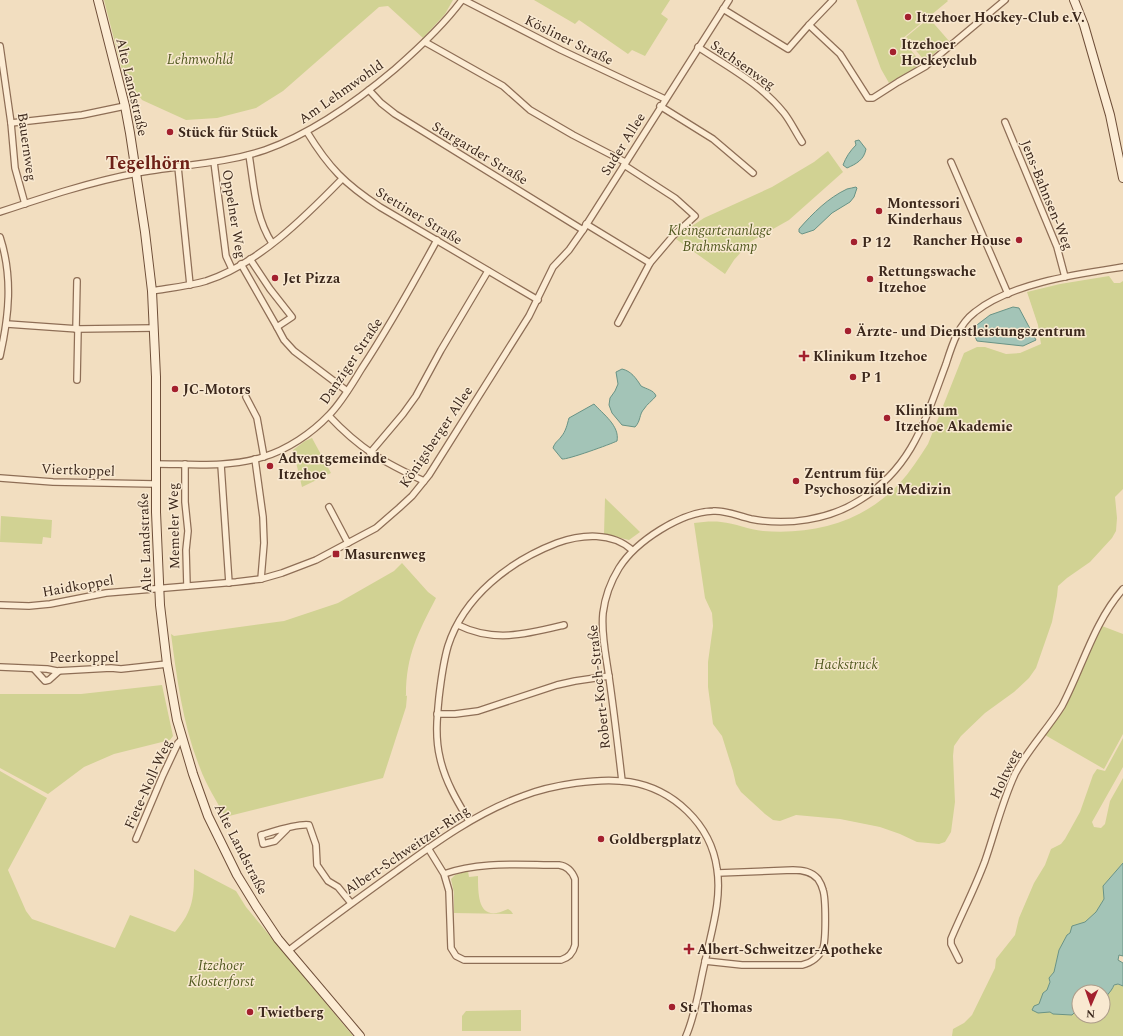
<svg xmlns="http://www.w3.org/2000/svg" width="1123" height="1036" viewBox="0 0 1123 1036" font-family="Spectral,serif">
	<rect width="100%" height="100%" fill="#f2dec0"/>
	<g fill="#d1d293">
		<path d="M104,0h349l-8,14 -22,24 -35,-32 -9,1 -96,84 -27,17 -39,10 -31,2 -44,-20 -19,-26z"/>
		<path d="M534,0h136l-9,14 7,5 -23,37 -13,-6 -4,4 -49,-34 -4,4z"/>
		<path d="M856,0h91l1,1 -46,38 20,25 -33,19 -8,-14z"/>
		<path d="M929,18l20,23 -24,20 -20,-23z"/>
		<path d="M828,151l15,21 -54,48 -39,22 -16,18 -9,14 -49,-35 13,-11 15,-10 68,-31 42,-25z"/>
		<path d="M1109,276l5,7h6l3,-2v208l-8,8 2,21 -1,13 -4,7 -22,24 -23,16 -9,8 -1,10 -5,26 -16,46 -7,10 -15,14 -29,21 -24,23 -7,10 -1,10 2,46 -4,30 -6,10 -6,2 -22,-2 -17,-8 -20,-7 -40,-8 -44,-4 -16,6 -7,-1 -8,-6 -24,-22 -5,-8 -3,-13 -11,-35 -9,-12 -5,-37v-25l5,-36 -1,-13 -7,-15 -11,-75c9,-1 18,-2 27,-1 14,1 28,8 42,9 51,4 100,-9 136,-47 11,-12 20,-26 29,-40l36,-91 13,-6h8l21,7 14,-1 21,-9 -3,-19 -11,-33 33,-8z"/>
		<path d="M312,438l19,35 -29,14 -9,-37 12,-9z"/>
		<path d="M605,498l35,34 -11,8 -25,-6z"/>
		<path d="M1,516l51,4 -1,18 -8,-1 -1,7 -42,-2z"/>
		<path d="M402,563l26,29 8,6c-18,35 -30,57 -30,97h-1l2,1 -1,11 -23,71 -158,39c-8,-16 -19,-32 -25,-49 -17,-42 -23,-89 -29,-134l3,2 110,-15 54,-18 56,-32z"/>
		<path d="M1102,626l21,8v100l-19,35 -59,-34 19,-25z"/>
		<path d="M162,685l11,51 -3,4 -56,14 -30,13 -36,27 -48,-26v-74h81z"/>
		<path d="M1123,738v29l-31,55 2,5 7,1 4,-4 5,-23 13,-23v85l-20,23 1,13 -8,13 -11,10 -13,4 -2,7 -3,2 -8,15 -5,22 -5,6v8l-2,4 -4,3 -4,11 6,8h5l3,2 18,1 8,-7v8h24c0,-18 2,-19 13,-32l7,2v50h-171l1,-7 11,-6 8,-8 23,-47 1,-9 19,-24 4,-17 15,-35 11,-18 6,-16 10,-5 4,-5 15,-27 13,-37 4,-6 8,2z"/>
		<path d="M0,771l47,27 -39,72 18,41 6,8 83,29 15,-33 45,17c19,-22 19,-36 19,-63l42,22 10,16 107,129h-353z"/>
		<path d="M468,871l1,6 9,-1c0,23 1,47 30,33l3,2 2,3 -59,-1v-20l-3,-14 4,-4z"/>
		<path d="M521,1010v21h-59v-15l4,-5z"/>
	</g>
	<g fill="#a3c4b7" stroke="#699385">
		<path d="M859,140l7,9c-2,11 -10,15 -19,19l-4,-3c3,-8 7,-14 13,-20l-1,-4z"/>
		<path d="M856,187l1,1 -3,9 -4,5 -18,11 -18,17 -12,4 -3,-2v-3c14,-16 29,-31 48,-40 3,-1 6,-1 9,-2z"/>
		<path d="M1013,307l6,1 17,32 -13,6 -46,-5 -5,-11 1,-2 17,-13z"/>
		<path d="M622,369c9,2 14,9 19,17 5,3 13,4 15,10 -4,5 -9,8 -12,13 -5,5 -3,12 -9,18l-13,-2 -10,-12 -3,-8 1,-7 5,-7 3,-7 -2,-12z"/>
		<path d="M594,404c9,10 26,22 23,37 -6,3 -50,19 -55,18l-9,-11c2,-6 5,-7 8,-11 5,-6 6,-12 8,-19z"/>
		<path d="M1123,863v93l-4,-1 -1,5 5,3v23l-5,-2 -4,1c-3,8 -9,10 -11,19v-12h-24v16l-7,7 -19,-1 -3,-2 -12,1 -6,-3 2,-4 5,-2 4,-11 4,-3 3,-8 -1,-4 5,-6 5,-22 8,-15 3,-2 2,-7 13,-4 11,-10 8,-13 -1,-13z"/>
	</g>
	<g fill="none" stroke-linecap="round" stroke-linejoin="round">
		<g stroke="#8e6e56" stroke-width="8">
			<g id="street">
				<path d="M464,0l97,50 104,49"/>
				<path d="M723,9l65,40 21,-24 31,29 28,44h5l25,-16 28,-16 79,-66"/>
				<path d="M809,25l24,-25"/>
				<path d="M425,42l78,44 27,24 43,25 52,27"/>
				<path d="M0,46l11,77 4,45 10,36"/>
				<path d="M698,47c30,20 63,37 86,66 7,9 12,20 18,29"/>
				<path d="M369,90l12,13 14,11 188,116"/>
				<path d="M660,106l53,33 40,34"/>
				<path d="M1005,122l52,125 8,30"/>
				<path d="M11,123l71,-8 43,-9"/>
				<path d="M307,132c22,36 38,52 73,75l158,93"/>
				<path d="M249,155c5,30 6,62 23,88"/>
				<path d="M214,162l12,94 6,13"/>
				<path d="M951,162l57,132"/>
				<path d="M178,167l12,118"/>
				<path d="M0,212c45,-15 90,-30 137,-39 42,-8 86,-9 128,-23 48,-17 91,-48 130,-81 24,-21 48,-43 67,-69"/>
				<path d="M586,224l64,39"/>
				<path d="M0,237c13,40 9,79 0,119"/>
				<path d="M241,264l36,63 15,-10 -22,-28 -20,-30"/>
				<path d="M152,291c18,-3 37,-5 54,-10 52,-17 98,-63 136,-102"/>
				<path d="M618,323l32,-60 23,-27 22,-20 -20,-18 -51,-33"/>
				<path d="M7,324l71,5 76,-1"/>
				<path d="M277,327l7,13 10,11 53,40"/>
				<path d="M76,329l1,-48"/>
				<path d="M77,380l1,-51"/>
				<path d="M246,397l11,21 7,39"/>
				<path d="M329,416c31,33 54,46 95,65"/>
				<path d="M370,453l33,-39 13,-18 25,-46 47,-79"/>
				<path d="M255,459l8,58 1,26 -3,36"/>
				<path d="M155,464c36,0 73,4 108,-7 24,-7 49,-24 66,-42 13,-13 23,-31 33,-47 27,-41 51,-84 75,-128"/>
				<path d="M185,464v38l3,29 -2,19 1,36"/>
				<path d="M221,465l8,118"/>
				<path d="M0,478l53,4 102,2"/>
				<path d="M329,507l19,36"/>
				<path d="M0,605l29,1 21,-2 56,-11 130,-11 25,-3 21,-6 34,-13 60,-32 23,-20 13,-12 17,-21 100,-159 24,-49 16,-17 14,-20 146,-230"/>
				<path d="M458,625c36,18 69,9 106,0"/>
				<path d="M0,667l47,2 10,2 54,-3 10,1 46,-5"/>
				<path d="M34,669l11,12 4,-1 10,-9"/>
				<path d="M437,714h18l23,-3 79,-26 18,-4 34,-5"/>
				<path d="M622,781c-4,-35 -8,-69 -13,-104 -3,-21 -8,-43 -6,-64 2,-16 8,-32 16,-45 17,-27 62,-56 94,-57 13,-1 25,5 38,8 36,7 78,1 109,-19 53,-33 65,-80 86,-136 6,-19 12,-39 29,-52 36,-29 103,-38 148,-45"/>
				<path d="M469,821c-12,-20 -24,-40 -29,-63 -5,-20 -3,-41 -1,-61 2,-17 4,-34 9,-51 16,-50 62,-85 109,-103 25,-9 55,-11 75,7"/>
				<path d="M287,829l-12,12 -12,3 -2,-9c11,-3 37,-12 48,-10l7,20 1,20 11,16 10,6 13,16"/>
				<path d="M136,839l27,-64 15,-32 4,-4"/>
				<path d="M428,848l16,26 5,17 2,57 5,8 8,4h97c7,-2 12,-7 14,-15v-66c-3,-8 -8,-13 -16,-14 -39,0 -79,-4 -115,9"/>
				<path d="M288,951c35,-27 71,-53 107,-79 40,-29 81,-59 128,-76 28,-11 77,-19 107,-14 43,7 81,42 87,87 5,31 -6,63 -12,93 -6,25 -9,51 -19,74"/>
				<path d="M959,960l-8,-16v-5c11,-26 24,-51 34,-78 10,-29 17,-59 30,-87 13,-25 32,-44 47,-68 20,-38 32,-84 61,-117"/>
				<path d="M705,961l37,4h60c9,-2 17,-8 21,-17 3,-8 3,-49 0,-58 -1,-4 -3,-8 -5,-11 -7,-8 -16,-9 -25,-9l-75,3"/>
			</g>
		</g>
		<g stroke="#6f4f39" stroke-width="10">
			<g id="secondary">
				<path d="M98,0l27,106 5,27 15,99 7,59 4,86v135l4,93 7,59 10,56 16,54 15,42 29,59 19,31 22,33 82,97"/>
				<path d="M1074,0l10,25 26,90 13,63"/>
			</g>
		</g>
		<use href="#street" stroke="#fcecd4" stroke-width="5.5"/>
		<use href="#secondary" stroke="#fcecd4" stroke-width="8"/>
	</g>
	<g fill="#a3202e" stroke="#f9e9d1" stroke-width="1.5">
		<circle cx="908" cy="17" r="4"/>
		<circle cx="893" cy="52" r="4"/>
		<circle cx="170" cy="132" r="4"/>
		<circle cx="879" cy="211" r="4"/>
		<circle cx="1019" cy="240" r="4"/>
		<circle cx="854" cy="242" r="4"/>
		<circle cx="275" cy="278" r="4"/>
		<circle cx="870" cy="279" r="4"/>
		<circle cx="848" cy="331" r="4"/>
		<path d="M802 350h4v4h4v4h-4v4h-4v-4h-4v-4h4z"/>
		<circle cx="853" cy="377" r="4"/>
		<circle cx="175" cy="389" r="4"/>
		<circle cx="887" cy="418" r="4"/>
		<circle cx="270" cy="466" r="4"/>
		<circle cx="796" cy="481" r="4"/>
		<rect x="332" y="550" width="8" height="8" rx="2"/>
		<circle cx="601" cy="839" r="4"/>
		<path d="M687 943h4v4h4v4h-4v4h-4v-4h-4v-4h4z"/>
		<circle cx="672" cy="1007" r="4"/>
		<circle cx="250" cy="1012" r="4"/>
	</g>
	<g text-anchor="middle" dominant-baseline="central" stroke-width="3" stroke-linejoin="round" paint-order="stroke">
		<g font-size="14" font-weight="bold" fill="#3c281c" stroke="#f9e9d1" text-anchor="start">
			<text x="916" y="17">Itzehoer Hockey-Club e.V.</text>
			<text x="901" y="44">Itzehoer<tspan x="901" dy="16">Hockeyclub</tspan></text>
			<text x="178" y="132">Stück für Stück</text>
			<text x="887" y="203">Montessori<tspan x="887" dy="16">Kinderhaus</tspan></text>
			<text x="1011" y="240" text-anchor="end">Rancher House</text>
			<text x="862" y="242">P 12</text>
			<text x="878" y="271">Rettungswache<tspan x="878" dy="16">Itzehoe</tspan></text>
			<text x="283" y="278">Jet Pizza</text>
			<text x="856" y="331">Ärzte- und Dienstleistungszentrum</text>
			<text x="813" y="356">Klinikum Itzehoe</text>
			<text x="861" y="377">P 1</text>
			<text x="183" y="389">JC-Motors</text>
			<text x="895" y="410">Klinikum<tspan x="895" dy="16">Itzehoe Akademie</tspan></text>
			<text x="278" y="458">Adventgemeinde<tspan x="278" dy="16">Itzehoe</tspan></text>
			<text x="804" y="473">Zentrum für<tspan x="804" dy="16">Psychosoziale Medizin</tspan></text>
			<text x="344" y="554">Masurenweg</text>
			<text x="609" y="839">Goldbergplatz</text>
			<text x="697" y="949">Albert-Schweitzer-Apotheke</text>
			<text x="680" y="1007">St. Thomas</text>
			<text x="258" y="1012">Twietberg</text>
		</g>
		<g font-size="14" fill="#3c281c" stroke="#f9e9d1">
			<text transform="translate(569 40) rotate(26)">Kösliner Straße</text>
			<text transform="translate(743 65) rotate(35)">Sachsenweg</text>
			<text transform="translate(132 87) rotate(77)">Alte Landstraße</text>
			<text transform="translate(341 92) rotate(-35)">Am Lehmwohld</text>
			<text transform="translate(623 144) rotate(-58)">Suder Allee</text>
			<text transform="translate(27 147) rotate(82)">Bauernweg</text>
			<text transform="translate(480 153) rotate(31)">Stargarder Straße</text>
			<text transform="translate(1047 195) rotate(68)">Jens-Bahnsen-Weg</text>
			<text transform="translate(234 214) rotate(81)">Oppelner Weg</text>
			<text transform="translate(419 216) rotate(31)">Stettiner Straße</text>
			<text transform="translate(351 361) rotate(-56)">Danziger Straße</text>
			<text transform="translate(436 437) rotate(-56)">Königsberger Allee</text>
			<text transform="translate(78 470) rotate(2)">Viertkoppel</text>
			<text transform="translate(174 526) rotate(-91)">Memeler Weg</text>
			<text transform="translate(145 543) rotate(-92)">Alte Landstraße</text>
			<text transform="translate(78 586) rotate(-10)">Haidkoppel</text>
			<text x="84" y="657">Peerkoppel</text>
			<text transform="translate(599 687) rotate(-96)">Robert-Koch-Straße</text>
			<text transform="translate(1005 774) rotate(-65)">Holtweg</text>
			<text transform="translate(148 784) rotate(-66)">Fiete-Noll-Weg</text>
			<text transform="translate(241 849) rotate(63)">Alte Landstraße</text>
			<text transform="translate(407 850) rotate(-34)">Albert-Schweitzer-Ring</text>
		</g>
		<g font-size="14" font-style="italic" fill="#525a20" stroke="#f9e9d1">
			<text x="200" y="59">Lehmwohld</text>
			<text x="720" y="230">Kleingartenanlage<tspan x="720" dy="16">Brahmskamp</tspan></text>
			<text x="846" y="664">Hackstruck</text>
			<text x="221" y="965">Itzehoer<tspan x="221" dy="16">Klosterforst</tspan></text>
		</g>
		<g font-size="18" font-weight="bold" fill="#6d2017" stroke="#f9e9d1">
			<text x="148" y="163">Tegelhörn</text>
		</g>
	</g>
	<g transform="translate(1091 1004) rotate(182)"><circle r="19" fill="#f9e9d1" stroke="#ad9c89"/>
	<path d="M0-3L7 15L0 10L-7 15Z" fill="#a3202e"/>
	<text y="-6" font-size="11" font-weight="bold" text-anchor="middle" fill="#3c281c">N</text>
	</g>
</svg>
